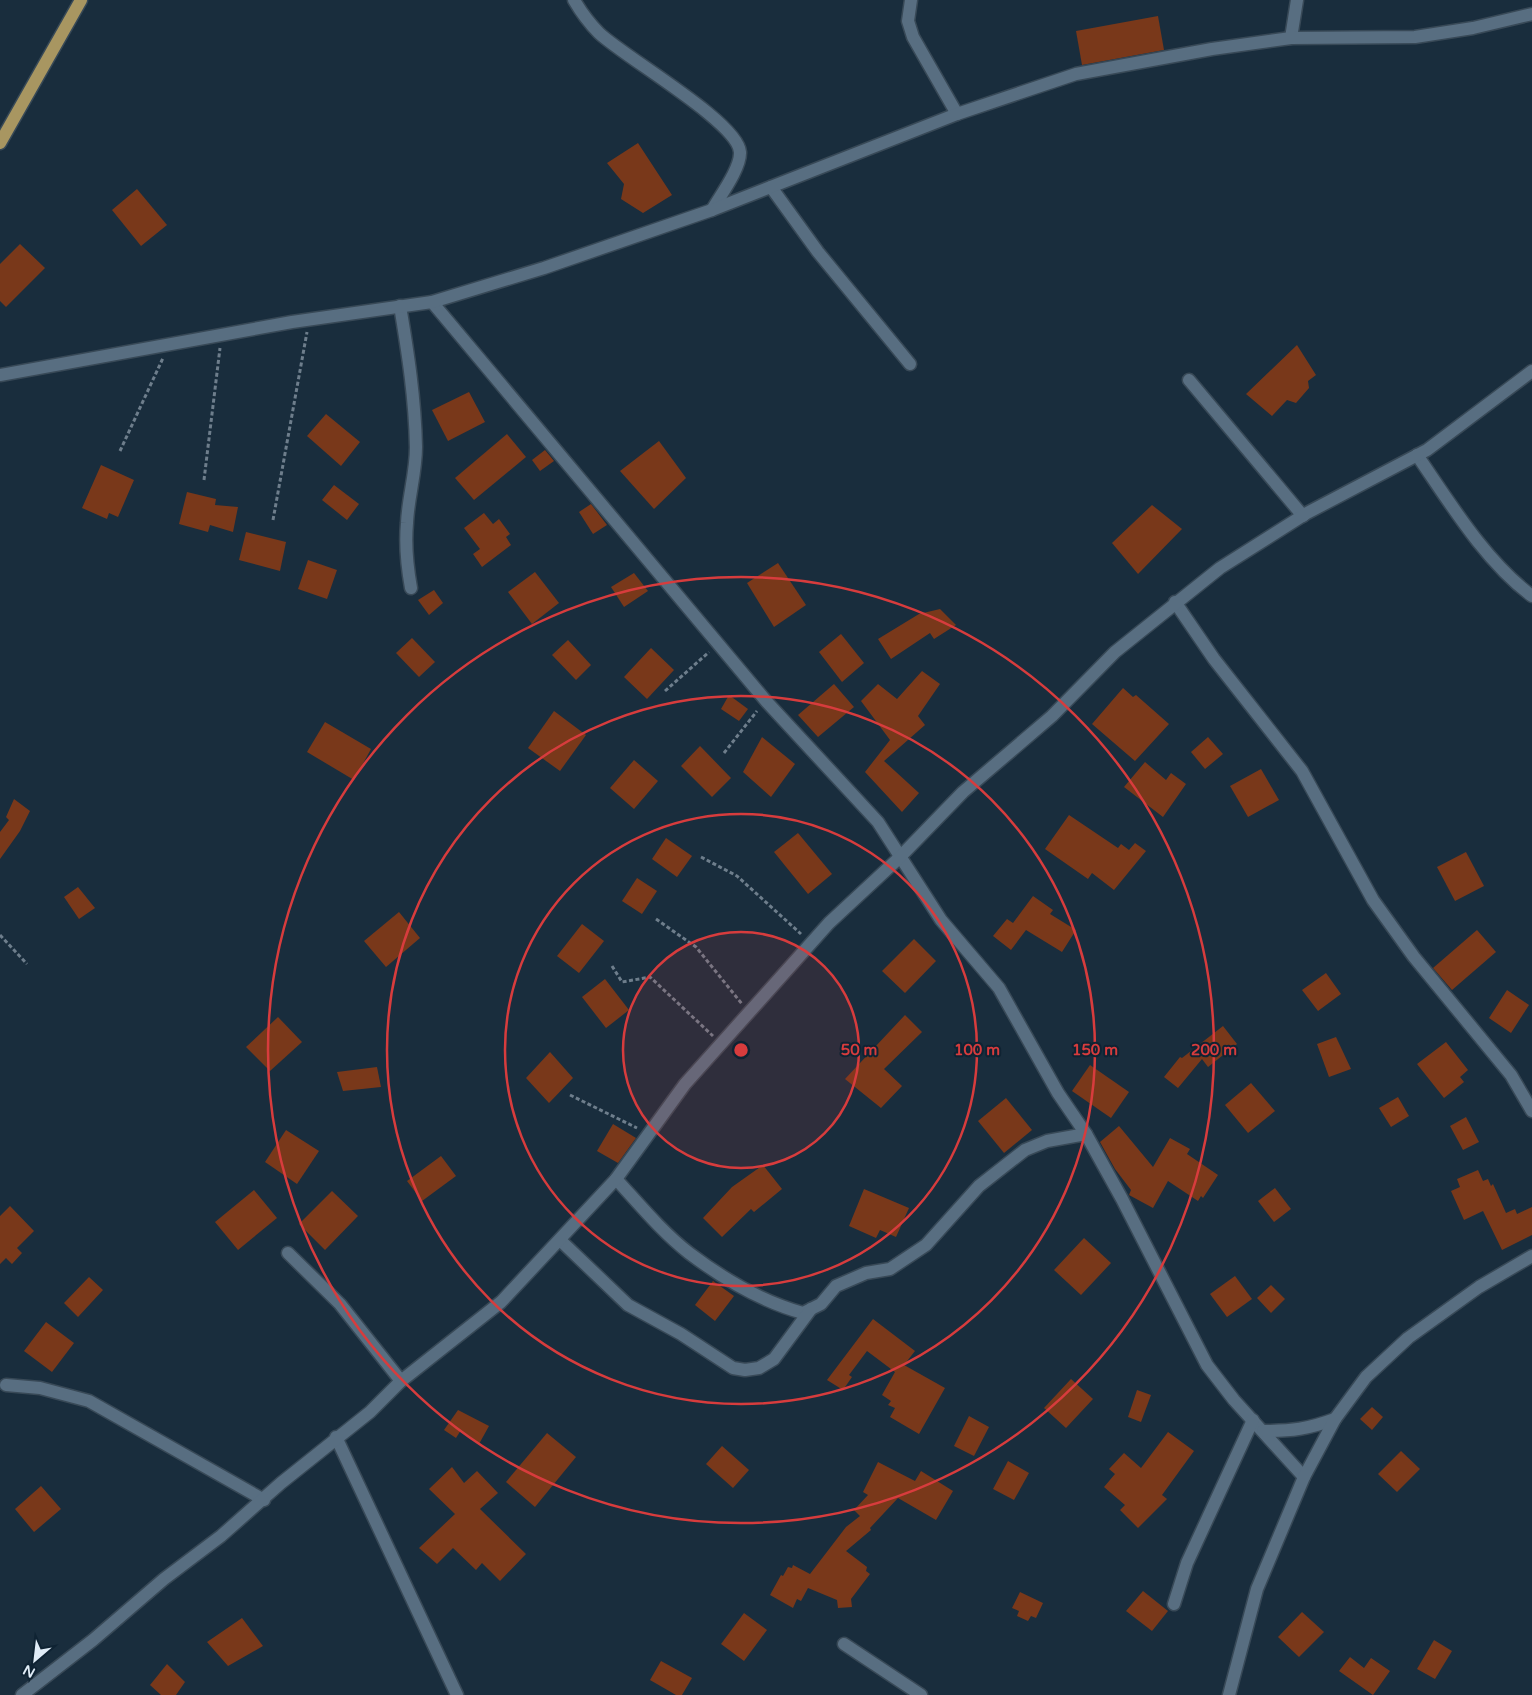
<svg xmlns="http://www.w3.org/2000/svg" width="1532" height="1695" viewBox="0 0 1532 1695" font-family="'Varela Round',sans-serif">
	<rect width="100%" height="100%" fill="#192d3d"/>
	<g fill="#79381a">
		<path d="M1158,16l6,34 -82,15 -6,-34z"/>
		<path d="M638,143l34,52 -29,18 -22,-14 3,-15 -17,-21z"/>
		<path d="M137,189l30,36 -26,21 -29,-36z"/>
		<path d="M20,244l25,24 -39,39 -6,-6v-37z"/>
		<path d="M1297,345l19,30 -8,6 1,7 -13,15 -9,-3 -15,16 -26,-22z"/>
		<path d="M469,392l16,30 -37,19 -16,-31z"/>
		<path d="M326,414l34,28 -19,24 -34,-30z"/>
		<path d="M507,434l19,23 -52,43 -19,-22z"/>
		<path d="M659,441l27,37 -32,31 -34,-38z"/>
		<path d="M545,450l9,11 -14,10 -8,-11z"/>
		<path d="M101,465l33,15 -16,37 -9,-4 -2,6 -25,-11z"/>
		<path d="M334,485l25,19 -12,16 -25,-20z"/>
		<path d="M187,492l29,7 -1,6 23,2 -5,25 -23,-7 -2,7 -29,-8z"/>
		<path d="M591,504l16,21 -14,9 -14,-22z"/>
		<path d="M1152,505l30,24 -44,45 -26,-31z"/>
		<path d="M484,513l9,11 6,-5 11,15 -4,3 5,8 -29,22 -9,-13 7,-5 -16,-21z"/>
		<path d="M246,532l40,10 -6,29 -41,-11z"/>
		<path d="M308,560l29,10 -10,29 -29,-10z"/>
		<path d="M778,563l28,42 -32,22 -27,-44z"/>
		<path d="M535,572l24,31 -27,21 -24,-32z"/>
		<path d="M634,573l14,18 -24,16 -13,-20z"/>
		<path d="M434,590l9,13 -14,12 -11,-15z"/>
		<path d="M940,609l16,16 -22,14 -4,-6 -39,26 -13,-20 41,-25z"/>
		<path d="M841,634l23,29 -22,19 -23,-30z"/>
		<path d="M412,638l23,24 -16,15 -23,-24z"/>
		<path d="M568,640l23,25 -15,15 -24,-25z"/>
		<path d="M651,648l23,22 -27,29 -23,-22z"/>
		<path d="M922,671l18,13 -22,32 7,9 -41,36 35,32 -17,19 -37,-40 25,-32 -29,-39 17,-17 19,15z"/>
		<path d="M834,684l20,23 -36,30 -20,-22z"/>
		<path d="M1123,688l10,9 3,-2 33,29 -34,37 -43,-37z"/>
		<path d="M729,695l19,14 -9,12 -18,-12z"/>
		<path d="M554,711l32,24 -26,36 -32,-23z"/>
		<path d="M325,722l46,27 -17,31 -47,-28z"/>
		<path d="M762,737l33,27 -24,33 -28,-25z"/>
		<path d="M1208,737l15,17 -18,15 -14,-17z"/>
		<path d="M700,746l31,32 -19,19 -31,-31z"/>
		<path d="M634,760l24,21 -24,28 -24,-21z"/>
		<path d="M1145,762l21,18 5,-7 15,11 -23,33 -39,-30z"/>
		<path d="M1261,769l18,31 -31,17 -18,-31z"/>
		<path d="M14,799l16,12 -10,20 -20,28v-27l9,-12 -3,-3z"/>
		<path d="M1069,815l49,33 3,-4 8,6 6,-7 11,8 -32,39 -22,-17 -4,6 -43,-30z"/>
		<path d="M798,833l34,41 -24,20 -34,-42z"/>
		<path d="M666,838l26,18 -15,21 -25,-18z"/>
		<path d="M1466,852l18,34 -29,15 -18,-34z"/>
		<path d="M637,878l20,13 -15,23 -20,-13z"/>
		<path d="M78,887l17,21 -16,11 -15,-22z"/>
		<path d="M1033,896l20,14 -3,4 26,16 -14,22 -36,-22 -15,20 -18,-14 14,-17 6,4z"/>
		<path d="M399,912l21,26 -34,29 -22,-26z"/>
		<path d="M582,924l22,17 -25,32 -22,-17z"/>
		<path d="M1477,930l19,22 -44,38 -19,-22z"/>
		<path d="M914,939l22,22 -31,32 -23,-22z"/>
		<path d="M1326,973l15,21 -23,17 -16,-21z"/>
		<path d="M605,979l24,31 -23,18 -24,-31z"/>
		<path d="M1507,990l22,15 -18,28 -22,-15z"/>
		<path d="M905,1015l17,17 -38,37 18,17 -21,22 -36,-29z"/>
		<path d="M278,1017l24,25 -32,29 -24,-24z"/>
		<path d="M1223,1026l14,18 -29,23 -6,-8 -24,29 -14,-11 16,-20 2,1z"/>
		<path d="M1336,1037l15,32 -22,8 -12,-33z"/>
		<path d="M1446,1042l22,28 -8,7 4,5 -20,16 -27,-34z"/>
		<path d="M550,1052l23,26 -24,25 -23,-25z"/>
		<path d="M1090,1065l39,27 -18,26 -39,-27z"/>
		<path d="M377,1067l4,20 -38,4 -6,-19z"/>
		<path d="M1251,1083l24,28 -27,22 -23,-28z"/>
		<path d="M1398,1097l11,19 -18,11 -12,-19z"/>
		<path d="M1006,1098l26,32 -28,23 -26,-32z"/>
		<path d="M1466,1117l13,25 -16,8 -13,-24z"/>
		<path d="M613,1124l23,14 -18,25 -21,-12z"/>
		<path d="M1119,1126l34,41 17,-29 20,11 -3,5 31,21 -15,23 -2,-2 -3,5 -30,-20 -15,27 -24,-13 2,-5 -16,-21 -15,-27z"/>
		<path d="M286,1130l33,21 -22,33 -32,-22z"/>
		<path d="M441,1156l15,20 -34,25 -15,-20z"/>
		<path d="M763,1165l19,24 -28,23 -3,-3 -29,28 -19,-19 29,-31z"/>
		<path d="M1478,1170l5,11 5,-2 3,7 2,-2 13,29 9,-4 2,5 15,-7v28l-30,15 -19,-39 -19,9 -13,-29 9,-4 -3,-8z"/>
		<path d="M1275,1188l16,21 -17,13 -16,-21z"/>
		<path d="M864,1189l45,19 -13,29 -16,-7 -4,8 -27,-12z"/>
		<path d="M254,1190l23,28 -39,32 -23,-28z"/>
		<path d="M332,1191l26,25 -33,34 -26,-26z"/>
		<path d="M10,1206l24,25 -17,17 5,5 -10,11 -6,-6 -6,6v-48z"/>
		<path d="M1084,1238l27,25 -30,32 -27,-25z"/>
		<path d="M1235,1276l17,23 -25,18 -17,-23z"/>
		<path d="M89,1277l14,13 -25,27 -14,-14z"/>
		<path d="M713,1281l21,15 -19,25 -20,-16z"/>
		<path d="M1271,1285l14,14 -14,14 -14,-15z"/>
		<path d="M873,1319l42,32 -11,14 41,23 -26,46 -29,-17 5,-9 -7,-3 3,-4 -9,-6 13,-23 -28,-21 -18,24 3,2 -9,13 -16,-10z"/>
		<path d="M46,1322l28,21 -22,29 -28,-21z"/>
		<path d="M1071,1379l22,20 -27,29 -22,-20z"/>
		<path d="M1137,1390l14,5 -10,27 -13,-5z"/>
		<path d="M1372,1407l11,10 -11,13 -12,-11z"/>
		<path d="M458,1410l31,16 -10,18 -18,-14 -5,8 -12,-8z"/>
		<path d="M969,1416l20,11 -15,29 -20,-10z"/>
		<path d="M1168,1432l26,19 -32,44 5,4 -29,29 -18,-18 5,-5 -21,-18 11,-13 -6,-5 15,-16 17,15z"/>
		<path d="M547,1433l29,24 -41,50 -29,-25z"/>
		<path d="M722,1446l27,24 -16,18 -27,-24z"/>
		<path d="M1401,1451l19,18 -23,23 -19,-18z"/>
		<path d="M1008,1461l21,12 -15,27 -21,-11z"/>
		<path d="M878,1462l37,19 6,-10 32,20 -17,29 -38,-22 -28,30 1,2 -25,21 21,16 -1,4 4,3 -19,25 1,8 -14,1 -1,-8 -29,-12 -7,13 -4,-2 -4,9 -23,-13 11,-20 2,1 5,-9 4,1 1,-3 17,9 36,-47 14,-11 -6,-6 14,-15 -5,-3z"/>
		<path d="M452,1467l12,16 13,-12 21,22 -18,16 46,45 -26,27 -18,-18 -6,7 -23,-22 -16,16 -18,-16 36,-34 -26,-25z"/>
		<path d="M41,1486l20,23 -27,23 -19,-23z"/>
		<path d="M1143,1591l25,20 -16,20 -26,-20z"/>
		<path d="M1020,1592l23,11 -7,15 -5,-2 -3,5 -11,-5 2,-5 -7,-3z"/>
		<path d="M1302,1612l22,20 -25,25 -21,-20z"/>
		<path d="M744,1613l23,17 -23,31 -23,-17z"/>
		<path d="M242,1618l21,28 -35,20 -21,-24z"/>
		<path d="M1434,1640l18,11 -17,28 -18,-10z"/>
		<path d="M1350,1657l14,11 7,-10 19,13 -17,24 -34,-24z"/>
		<path d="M661,1661l31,17 -10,17h-6l-26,-15z"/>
		<path d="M167,1664l18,18 -9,13h-15l-11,-10z"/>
	</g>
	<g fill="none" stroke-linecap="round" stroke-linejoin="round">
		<g stroke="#384957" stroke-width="15">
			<g id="minor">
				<path d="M574,0c7,12 15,23 25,33 25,24 139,89 141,119 1,16 -20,44 -28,58"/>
				<path d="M911,0l-3,21 5,16 44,77"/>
				<path d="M1291,38l6,-38"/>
				<path d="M771,187l47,65 92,112"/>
				<path d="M432,302l334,399 112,121 63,98 58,68 59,105 28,41 36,65 85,166 27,35 70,77"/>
				<path d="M400,306c8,47 15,93 16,141 0,26 -8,51 -9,76 -2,22 0,43 4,65"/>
				<path d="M0,375l292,-53 140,-20 112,-34 168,-58 245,-96 119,-40 136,-25 79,-11 124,-1 58,-9 59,-14"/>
				<path d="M1189,380l114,136"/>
				<path d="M1417,455c33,48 68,106 115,141"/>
				<path d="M1175,602l39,57 88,112 71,129 41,57 97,118 21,36"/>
				<path d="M616,1179c23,25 46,53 73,74 33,25 74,49 114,60l18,-9 15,-18 30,-13 24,-4 36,-24 53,-59 46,-36 22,-9 39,-7"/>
				<path d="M560,1240l68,65 53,29 52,34 12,2 14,-2 15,-9 37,-50"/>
				<path d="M288,1253l52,51 61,77"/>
				<path d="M6,1385l34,3 49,13 175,99"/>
				<path d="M1263,1431c29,0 45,-2 72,-12"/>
				<path d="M336,1437l121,258"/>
				<path d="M1174,1604l13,-41 66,-143"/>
				<path d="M844,1644l77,51"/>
				<path d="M22,1695l71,-55 71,-61 57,-43 60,-53 89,-71 31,-31 100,-79 115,-123 69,-95 144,-161 70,-65 64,-66 89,-76 63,-64 105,-84 87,-55 120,-63 105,-79"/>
				<path d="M1229,1695l28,-106 47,-112 31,-58 31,-42 42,-39 71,-51 53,-31"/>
			</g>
		</g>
		<g stroke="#384957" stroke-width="15">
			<path id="major" d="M0,143l81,-143"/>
		</g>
		<g stroke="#6e7e8c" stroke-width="3" stroke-dasharray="4 2.5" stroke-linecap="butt">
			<path d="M120,451l43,-93"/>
			<path d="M204,480l16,-132"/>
			<path d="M273,520l34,-188"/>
			<path d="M665,691l44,-39"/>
			<path d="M724,753l33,-42"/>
			<path d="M701,857l36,19 64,58"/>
			<path d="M656,919l40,28 46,57"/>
			<path d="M0,935l27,29"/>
			<path d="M612,966l10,16 28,-5 63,59"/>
			<path d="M570,1095l67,33"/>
		</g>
		<use href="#minor" stroke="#586e81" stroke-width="12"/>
		<use href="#major" stroke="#a89661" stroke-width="12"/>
	</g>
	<circle cx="741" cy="1050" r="118" fill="#d73c3d" fill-opacity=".12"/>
	<g fill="none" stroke="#d73c3d" stroke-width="2.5">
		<circle cx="741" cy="1050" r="118"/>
		<circle cx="741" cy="1050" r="236"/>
		<circle cx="741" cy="1050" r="354"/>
		<circle cx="741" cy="1050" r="473"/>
	</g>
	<circle cx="741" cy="1050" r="8" fill="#d73c3d" stroke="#0f2333" stroke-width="2.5"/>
	<g font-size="15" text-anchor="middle" font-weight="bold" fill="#d73c3d" stroke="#0f2333" stroke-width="4" stroke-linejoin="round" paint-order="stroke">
		<text x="859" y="1055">50 m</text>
		<text x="977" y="1055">100 m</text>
		<text x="1095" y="1055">150 m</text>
		<text x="1214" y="1055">200 m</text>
	</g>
	<g transform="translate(35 1660) rotate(208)" stroke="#0f2333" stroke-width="4" paint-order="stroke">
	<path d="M0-4L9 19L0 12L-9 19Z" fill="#e0ecf7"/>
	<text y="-8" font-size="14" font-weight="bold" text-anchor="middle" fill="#e0ecf7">N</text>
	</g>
</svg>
